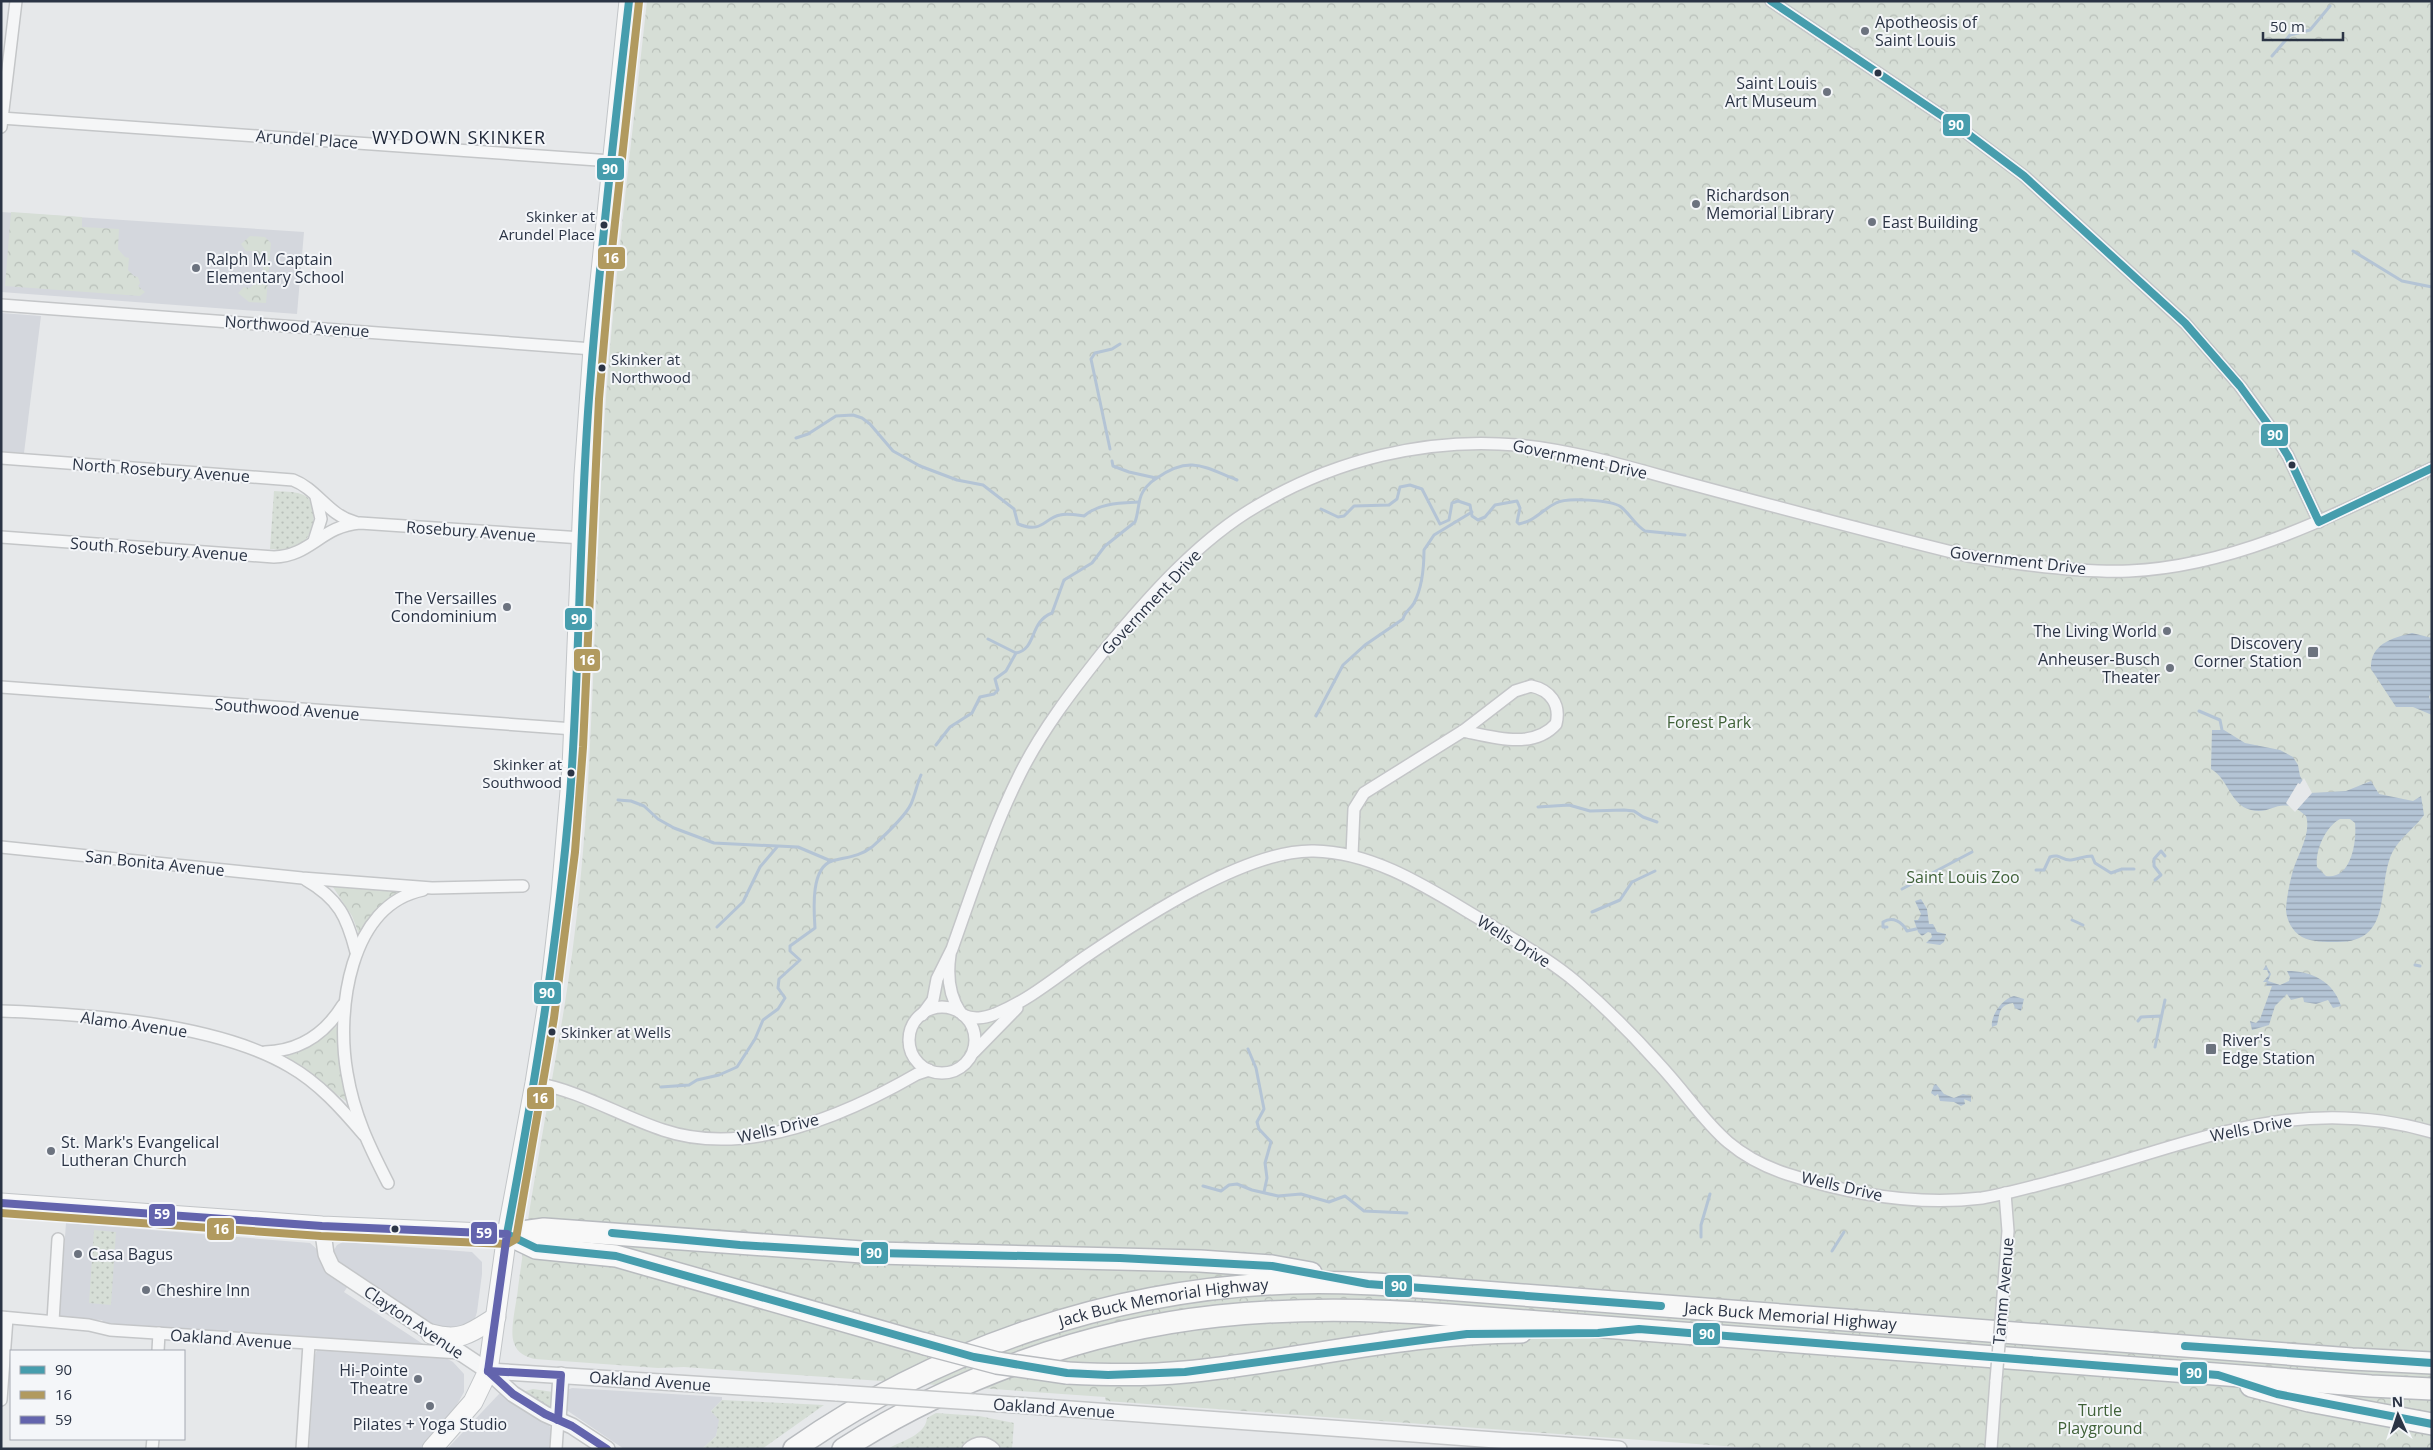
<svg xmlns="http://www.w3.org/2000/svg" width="2433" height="1450" viewBox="0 0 2433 1450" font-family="'Open Sans',sans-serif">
	<defs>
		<pattern id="grass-dots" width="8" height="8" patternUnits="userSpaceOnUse" patternTransform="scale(1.25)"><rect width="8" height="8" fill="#d6ded6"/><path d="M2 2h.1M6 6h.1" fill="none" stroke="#b8bfb9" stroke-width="1.8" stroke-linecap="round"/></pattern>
		<pattern id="park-crowns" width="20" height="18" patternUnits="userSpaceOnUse" patternTransform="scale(1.25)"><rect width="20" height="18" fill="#d6ded6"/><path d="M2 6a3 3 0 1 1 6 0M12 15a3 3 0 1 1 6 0" fill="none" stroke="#b8bfb9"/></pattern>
		<pattern id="water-rules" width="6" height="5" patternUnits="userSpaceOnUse" patternTransform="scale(1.25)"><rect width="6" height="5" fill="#b4c4d5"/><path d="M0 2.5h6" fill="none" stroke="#93a0af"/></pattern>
	</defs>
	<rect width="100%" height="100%" fill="#e6e8ea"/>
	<g fill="#d4d7dd">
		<path d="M1,212l303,20 -7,82 -296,-22z"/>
		<path d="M1,313l40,3 -17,137 -23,-1z"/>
		<path d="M66,1223l244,20 9,8 29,35 -4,6 82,54 -320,-20 -4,-6 -43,-2z"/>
		<path d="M343,1242l129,10 10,10v12l-5,38 -4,13 -31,6 -106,-68 -3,-5 1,-8 3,-5z"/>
		<path d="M322,1348l122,9 9,5 11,12v18l-13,23 -31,34h-111l6,-94 2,-5z"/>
		<path d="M572,1388l150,9v3l-11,11 9,9 -4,16 -14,13h-78l-59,-40 2,-19z"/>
		<path d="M499,1394h4l45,28 3,8 -2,19h-102z"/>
	</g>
	<g fill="url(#grass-dots)">
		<path d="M274,491c9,1 19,0 27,3 21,6 13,42 -1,52 -9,6 -20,4 -30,3z"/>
		<path d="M94,1230l22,2 -5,73 -22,-2z"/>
		<path d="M533,1389l20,3 -2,19 -29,-19z"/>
		<path d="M722,1400l102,5 -62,44h-60l14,-13 3,-16 -8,-9z"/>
		<path d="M936,1413l43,3 35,7 -2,26h-10c-10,-15 -29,-16 -39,0h-75c14,-9 37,-13 39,-31z"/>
	</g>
	<g fill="url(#park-crowns)">
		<path d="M647,1h1785v1448h-667l-659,-48 -1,-4 -421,-30 -26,1 -123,-9c-9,-2 -18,-6 -21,-16 -5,-12 3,-41 4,-55 12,-91 30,-182 45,-273 32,-190 29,-382 40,-573 9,-147 28,-294 44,-441z"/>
		<path d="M11,212l71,5v10l37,2 -1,20 7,8 4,1 -1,12 6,6 4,1 2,6 -2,3 7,6 -5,4 -135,-10z"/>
		<path d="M250,236l15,1 6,6 -5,60 -17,-1 -11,-9 6,-6 6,1 13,-12v-11l-11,-14h-6l-5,-7z"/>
		<path d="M335,886l64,5 1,3 -41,40 -7,-18 -19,-29z"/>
		<path d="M337,1026h2l8,76 -61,-45 29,-13z"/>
	</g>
	<g fill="url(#water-rules)" fill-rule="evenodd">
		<path d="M2412,633l20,5v52l-3,7 3,7v11l-19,-8h-17l-25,-38c-1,-25 21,-31 41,-36z"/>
		<path d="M2212,730h12l21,13 35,7 13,7 5,8 2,11 10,17 36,-2 25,-10 8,13 34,7 8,-5 3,19c-9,13 -24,22 -32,38 -16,35 2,90 -56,89 -11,0 -24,0 -34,-5 -10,-6 -16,-17 -16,-29 1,-11 3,-23 6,-34 4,-17 20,-40 14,-58 -26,-23 -33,0 -55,-6 -21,-5 -23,-32 -40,-41zM2340,819h10l5,4c2,19 -4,57 -29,53l-9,-9c-2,-16 8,-40 23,-48z"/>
		<path d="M1921,899l6,10 2,15h4l4,8 9,2 -2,8 -4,3 -14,-2 6,-6 -1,-4 -3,-1 -6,4 -4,-4 -4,-12h4l3,-6 -6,-13z"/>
		<path d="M2266,965l5,9 -3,7 12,4 9,-4 1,-4 -3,-6c25,0 46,10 54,35l-8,2 -5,-8 -12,4 -12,-2 -1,-5 -12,3 -4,-6 -12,12 -6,19 -17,5 -2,-9 6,2 4,-4 12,-33h-6l1,-4h-4l6,-7 -2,-5h-4z"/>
		<path d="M2014,996l10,3 -3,12 -6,-3 -2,-5c-15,2 -13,11 -16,22l-5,2c-2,-11 11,-29 22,-31z"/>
		<path d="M1936,1084l8,10 10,4 9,-4 8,2v6l-7,-3 1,5 -4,2 -7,-4 -14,-1 -2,-7 -3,2 -4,-3 3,-8z"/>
	</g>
	<path fill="#e6e8ea" d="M2304,778l8,15 -17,19 -9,-9 12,-20 2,1z"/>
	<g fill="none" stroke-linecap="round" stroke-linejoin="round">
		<g stroke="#b4c4d5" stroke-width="3">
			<path d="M2272,56l18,-21 20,-5 20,-24"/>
			<path d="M2353,251l49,30 30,6"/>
			<path d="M796,438l12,-4 28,-18 17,-1 9,3 8,6 23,27 27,15 37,14 26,5 31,24 4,15c25,10 26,-6 42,-9 7,-2 17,0 24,1 15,-13 36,-13 55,-14"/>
			<path d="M1110,449l-19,-90 4,-6 17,-4 8,-5"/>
			<path d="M1112,461l1,5 16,6 27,6"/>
			<path d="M1321,509l17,8 6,-1 10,-10 35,-1 8,-6 3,-12 10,-2 12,4 18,35 9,-4 3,-17 6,-2 12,4 2,11 6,4 7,-3 10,-12 22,-4 3,7 -3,14 2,2c16,-3 24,-15 37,-21 10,-6 56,-3 65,4 9,7 14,18 24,24l40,4"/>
			<path d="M988,639l28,14"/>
			<path d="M2199,711l21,9 2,10"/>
			<path d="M1316,716l27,-51 22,-20 38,-26c2,-8 8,-10 11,-16 8,-15 10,-37 10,-53l10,-15 38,-23"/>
			<path d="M936,745l14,-18 22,-14 8,-16 14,-3 4,-4 -3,-11 11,-8 10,-18c21,-4 13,-31 36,-40l12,-33 28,-17 13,-17 30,-24c3,-8 3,-16 5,-23 2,-9 10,-17 17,-21 33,-23 47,-11 80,2"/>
			<path d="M618,800l13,1 13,5 14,13 16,9 40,15 84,4 33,14"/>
			<path d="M1538,807l31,-2 21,6 34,-1 10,1 9,6 14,5"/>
			<path d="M2036,870h8l6,-13c10,-4 12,4 21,3 8,-1 13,-4 21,-4l3,7 16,10 11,-4h12"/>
			<path d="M2155,880l6,-5 -7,-9v-7l7,-8 4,5"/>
			<path d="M1902,889l70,-37"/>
			<path d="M1592,912l28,-12 12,-18 23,-11"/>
			<path d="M2072,920l11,5"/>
			<path d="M717,927l26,-25 17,-35 17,-20"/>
			<path d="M1887,927h-4v-5c10,-6 19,0 24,9l9,-2"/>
			<path d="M2415,965l5,1"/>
			<path d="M2138,1021l3,-4 20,-1"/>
			<path d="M2155,1047l10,-47"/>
			<path d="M1248,1049l8,19 8,41 -7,13 2,7 12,13 -6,21 2,15 -3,14"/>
			<path d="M661,1087l28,-2 8,-5 22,-5 18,-8 18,-28 8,-19 15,-11 7,-11 -7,-10 1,-9 21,-19 -10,-9v-5l25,-18c-1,-16 -5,-60 17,-67 14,-4 27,-4 40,-14 11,-10 33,-30 39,-43 4,-9 6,-20 10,-29"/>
			<path d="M1203,1186l18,5 8,-6 8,-1 15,6 26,6 23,-2 28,8 16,-6 19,15 43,2"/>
			<path d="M1701,1237v-12l9,-31"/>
			<path d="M1832,1251l12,-19"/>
		</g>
		<g stroke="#c4c6c8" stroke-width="14">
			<g id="minor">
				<path d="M1771,1l189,127 64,48 161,147 55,63 30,41 18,29 31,66"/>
				<path d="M1,118l611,43"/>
				<path d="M1,127l15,-126"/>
				<path d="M1,305l592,44"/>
				<path d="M1,458l292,22c24,9 36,36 62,42"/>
				<path d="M1,537l273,20c37,-1 47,-31 86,-34l222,15"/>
				<path d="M314,541l7,-22 -5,-22"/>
				<path d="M1531,686c19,4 30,18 25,38 -23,26 -64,13 -93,7l52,-40z"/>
				<path d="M1,687l573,42"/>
				<path d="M1,847l301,31 130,10 91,-2"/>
				<path d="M1352,855l2,-46 10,-16 99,-62"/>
				<path d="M306,880c33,19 41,37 50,72"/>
				<path d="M950,955c-3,20 -1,40 10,57"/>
				<circle cx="942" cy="1040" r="33"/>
				<path d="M1,1011c85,3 215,12 288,55 30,17 53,43 75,69"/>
				<path d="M922,1015l11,-15 4,-21 15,-30c21,-59 40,-119 68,-175 22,-44 52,-83 83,-122 43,-52 95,-112 154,-146 77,-46 170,-69 260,-61 57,5 114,23 170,38 93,25 187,50 281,73 49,8 112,17 161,15 109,-5 207,-57 303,-103"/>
				<path d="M963,1015c11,5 21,3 32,-1 33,-13 61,-37 90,-57 56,-38 162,-108 229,-106 63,1 120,41 173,72 30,19 62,36 89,59 29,25 57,53 82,81 46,49 59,88 129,111 62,20 130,32 195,24 24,-4 48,-11 72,-17 131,-34 239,-90 378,-49"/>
				<path d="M265,1052c35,-1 60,-18 78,-47"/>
				<path d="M974,1052l43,-44"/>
				<path d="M535,1083c46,8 85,33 128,47 83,28 183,-15 254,-56l12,-4"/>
				<path d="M388,1183c-19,-37 -34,-68 -41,-110 -11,-62 2,-168 76,-183"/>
				<path d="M2002,1309l6,-78 -3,-38"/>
				<path d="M1,1317l88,8 21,5 350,23"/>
				<path d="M53,1321l5,-82"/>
				<path d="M158,1351l1,-18"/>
				<path d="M1,1400l6,-82"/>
				<path d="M152,1449l1,-10"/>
				<path d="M302,1449l7,-105"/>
				<path d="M556,1449l2,-29"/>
				<path d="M968,1449c8,-8 18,-8 26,0"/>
				<path d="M1991,1449l5,-69"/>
			</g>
		</g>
		<g stroke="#c4c6c8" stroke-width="18">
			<g id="tertiary">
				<path d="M322,1226l4,28 6,13 156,104 25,23 32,20 27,12 35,23"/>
				<path d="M488,1371l349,22"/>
				<path d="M974,1402l645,47"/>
				<path d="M558,1420l3,-45"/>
			</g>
		</g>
		<g stroke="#c2c5c8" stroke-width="21">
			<g id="primary">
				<path d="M1,1203l321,23 185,8"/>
				<path d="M431,1334c30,8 40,-1 65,-17"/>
				<path d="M432,1449l41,-47 15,-31 19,-137 28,-151 16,-100 10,-88 11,-127 12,-293 9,-126 36,-348"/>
			</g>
		</g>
		<g stroke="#b8bbbf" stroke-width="24">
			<g id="motorway">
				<path d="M507,1234l37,-5 332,24 324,8 72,5 39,7"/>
				<path d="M507,1234l29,14 80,8 309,88"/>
				<path d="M1067,1373c39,2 78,3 118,-1 112,-11 223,-40 336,-40"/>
				<path d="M2251,1386l58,15 123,23"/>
				<path id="s1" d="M794,1449c145,-101 320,-160 496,-166 52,-2 104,2 155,6l907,70 80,4"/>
				<path d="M843,1449c111,-71 244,-119 375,-133 77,-8 153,-7 230,-1l923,71 61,3"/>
			</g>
		</g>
		<use href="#minor" stroke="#f5f6f7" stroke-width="11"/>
		<use href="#tertiary" stroke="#f5f6f7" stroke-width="15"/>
		<use href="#primary" stroke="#f8f8f8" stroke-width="19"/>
		<use href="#motorway" stroke="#f8f8f8" stroke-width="21"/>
		<g stroke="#c4c6c8" stroke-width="14" stroke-linecap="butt">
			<path id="minor-bridge" d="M1996,1380l6,-71"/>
		</g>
		<g stroke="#c4c6c8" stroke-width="18" stroke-linecap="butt">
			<path id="tertiary-bridge" d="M837,1393l137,9"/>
		</g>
		<g stroke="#b8bbbf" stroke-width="24" stroke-linecap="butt">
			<path id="motorway-bridge" d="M925,1344l72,19 70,10"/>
		</g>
		<use href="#minor-bridge" stroke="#f5f6f7" stroke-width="11"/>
		<use href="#tertiary-bridge" stroke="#f5f6f7" stroke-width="15"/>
		<use href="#motorway-bridge" stroke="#f8f8f8" stroke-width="21"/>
		<g stroke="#f4f6f9" stroke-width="11">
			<g id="bus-1">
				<path d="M1771,1l189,127 64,48 161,147 55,63 30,41 18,29 31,66 113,-54"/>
				<path d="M612,1233l128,12 136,8 244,5 152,8 96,18 293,22"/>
				<path d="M507,1234l29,14 80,8 358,101 93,16 41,2 77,-3 282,-38 131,-1 41,-4 579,46 59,19 155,30"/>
				<path d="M507,1234c27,-145 51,-291 63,-438 10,-132 9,-265 19,-398 10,-133 25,-265 40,-397"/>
				<path d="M2185,1346l247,17"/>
			</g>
		</g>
		<g stroke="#f4f6f9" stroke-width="11">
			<path id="bus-2" d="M1,1213l320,23 186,8 9,-5 38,-221 21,-166 8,-105 16,-348 13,-149 27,-248"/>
		</g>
		<g stroke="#f4f6f9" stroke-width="11">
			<g id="bus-3">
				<path d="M1,1203l321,23 185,8 -19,137"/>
				<path d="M488,1371l25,23 32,20 27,12 35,23"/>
				<path d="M488,1371l73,4 -3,45"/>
			</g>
		</g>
		<use href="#bus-1" stroke="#469dad" stroke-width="8"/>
		<use href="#bus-2" stroke="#b19a5f" stroke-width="8"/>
		<use href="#bus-3" stroke="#6364ad" stroke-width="8"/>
	</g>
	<g fill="#6c737f" stroke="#f4f6f9" stroke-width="2">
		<circle cx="1865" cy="31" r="5"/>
		<circle cx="1827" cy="92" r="5"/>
		<circle cx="1696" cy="204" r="5"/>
		<circle cx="1872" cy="222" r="5"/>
		<circle cx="196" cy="268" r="5"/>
		<circle cx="507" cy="607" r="5"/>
		<circle cx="2167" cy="631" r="5"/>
		<rect x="2307" y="646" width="12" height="12" rx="2.5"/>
		<circle cx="2170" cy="668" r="5"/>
		<rect x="2205" y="1043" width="12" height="12" rx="2.5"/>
		<circle cx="51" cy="1151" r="5"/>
		<circle cx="78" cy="1254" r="5"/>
		<circle cx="146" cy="1290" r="5"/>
		<circle cx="418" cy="1379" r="5"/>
		<circle cx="430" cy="1406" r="5"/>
	</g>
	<g fill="#2b3445" stroke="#f4f6f9" stroke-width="2">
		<circle cx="1878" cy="73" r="4.5"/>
		<circle cx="604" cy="225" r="4.5"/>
		<circle cx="602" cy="368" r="4.5"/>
		<circle cx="2292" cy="465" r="4.5"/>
		<circle cx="571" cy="773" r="4.5"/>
		<circle cx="552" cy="1032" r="4.5"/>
		<circle cx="395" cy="1229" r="4.5"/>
	</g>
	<g text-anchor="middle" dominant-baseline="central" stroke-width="4" stroke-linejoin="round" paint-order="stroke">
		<g font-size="15" fill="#2b3445" stroke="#f4f6f9" text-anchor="end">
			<text x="595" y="216">Skinker at<tspan x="595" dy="18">Arundel Place</tspan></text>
			<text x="611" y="359" text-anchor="start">Skinker at<tspan x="611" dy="18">Northwood</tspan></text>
			<text x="562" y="764">Skinker at<tspan x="562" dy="18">Southwood</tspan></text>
			<text x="561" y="1032" text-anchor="start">Skinker at Wells</text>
		</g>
		<g font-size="16" fill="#2b3445" stroke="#f4f6f9" text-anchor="start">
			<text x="1875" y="22">Apotheosis of<tspan x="1875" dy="18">Saint Louis</tspan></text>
			<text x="1817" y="83" text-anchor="end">Saint Louis<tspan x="1817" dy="18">Art Museum</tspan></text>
			<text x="1706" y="195">Richardson<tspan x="1706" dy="18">Memorial Library</tspan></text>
			<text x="1882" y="222">East Building</text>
			<text x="206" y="259">Ralph M. Captain<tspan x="206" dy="18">Elementary School</tspan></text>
			<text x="497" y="598" text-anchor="end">The Versailles<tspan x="497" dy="18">Condominium</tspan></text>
			<text x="2157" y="631" text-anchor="end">The Living World</text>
			<text x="2302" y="643" text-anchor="end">Discovery<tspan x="2302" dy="18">Corner Station</tspan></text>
			<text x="2160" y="659" text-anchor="end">Anheuser-Busch<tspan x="2160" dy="18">Theater</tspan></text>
			<text x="2222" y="1040">River's<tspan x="2222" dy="18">Edge Station</tspan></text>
			<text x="61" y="1142">St. Mark's Evangelical<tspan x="61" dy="18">Lutheran Church</tspan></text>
			<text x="88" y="1254">Casa Bagus</text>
			<text x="156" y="1290">Cheshire Inn</text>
			<text x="408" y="1370" text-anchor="end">Hi-Pointe<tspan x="408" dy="18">Theatre</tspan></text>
			<text x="430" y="1424" text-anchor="middle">Pilates + Yoga Studio</text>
		</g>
		<g font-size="16" fill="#2b3445" stroke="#f4f6f9">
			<text transform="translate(307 139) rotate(4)">Arundel Place</text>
			<text transform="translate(297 326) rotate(4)">Northwood Avenue</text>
			<text transform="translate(1580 459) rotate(12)">Government Drive</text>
			<text transform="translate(161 470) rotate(4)">North Rosebury Avenue</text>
			<text transform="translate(471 531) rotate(4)">Rosebury Avenue</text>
			<text transform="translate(159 549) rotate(4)">South Rosebury Avenue</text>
			<text transform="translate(2018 560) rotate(7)">Government Drive</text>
			<text transform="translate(1151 602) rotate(-47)">Government Drive</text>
			<text transform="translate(287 709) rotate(4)">Southwood Avenue</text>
			<text transform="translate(155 863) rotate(6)">San Bonita Avenue</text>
			<text transform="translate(1514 941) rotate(32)">Wells Drive</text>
			<text transform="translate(134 1024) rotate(8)">Alamo Avenue</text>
			<text transform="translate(778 1128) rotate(-13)">Wells Drive</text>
			<text transform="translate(2251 1128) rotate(-11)">Wells Drive</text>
			<text transform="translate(1842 1186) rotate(13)">Wells Drive</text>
			<text transform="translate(2003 1291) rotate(-85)">Tamm Avenue</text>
			<text stroke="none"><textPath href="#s1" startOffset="402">Jack Buck Memorial Highway</textPath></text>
			<text stroke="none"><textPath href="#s1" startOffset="1032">Jack Buck Memorial Highway</textPath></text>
			<text transform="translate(414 1322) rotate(34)">Clayton Avenue</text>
			<text transform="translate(231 1339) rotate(4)">Oakland Avenue</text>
			<text transform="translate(650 1381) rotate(4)">Oakland Avenue</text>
			<text transform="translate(1054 1408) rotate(4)">Oakland Avenue</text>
		</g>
		<g font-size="16" fill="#3f6138" stroke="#f4f6f9">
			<text x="1709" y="722">Forest Park</text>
			<text x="1963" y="877">Saint Louis Zoo</text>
			<text x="2100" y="1410">Turtle<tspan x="2100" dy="18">Playground</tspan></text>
		</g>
		<g font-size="18" letter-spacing="1" fill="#1d2536" stroke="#f4f6f9">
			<text x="459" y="137">WYDOWN SKINKER</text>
		</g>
	</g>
	<g stroke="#f4f6f9" stroke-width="2">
		<rect x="1942" y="113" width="29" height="24" rx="5" fill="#469dad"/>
		<rect x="596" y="157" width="29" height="24" rx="5" fill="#469dad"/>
		<rect x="597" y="246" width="29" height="24" rx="5" fill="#b19a5f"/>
		<rect x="2260" y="423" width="29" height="24" rx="5" fill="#469dad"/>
		<rect x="564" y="607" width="29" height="24" rx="5" fill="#469dad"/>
		<rect x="573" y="648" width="28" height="24" rx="5" fill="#b19a5f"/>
		<rect x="533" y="981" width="29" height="24" rx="5" fill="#469dad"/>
		<rect x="526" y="1086" width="29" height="24" rx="5" fill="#b19a5f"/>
		<rect x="148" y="1203" width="28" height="24" rx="5" fill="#6364ad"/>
		<rect x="206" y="1217" width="29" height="24" rx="5" fill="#b19a5f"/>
		<rect x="470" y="1221" width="28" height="24" rx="5" fill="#6364ad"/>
		<rect x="860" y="1241" width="29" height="24" rx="5" fill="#469dad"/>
		<rect x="1384" y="1274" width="29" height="24" rx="5" fill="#469dad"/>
		<rect x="1692" y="1322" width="29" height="24" rx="5" fill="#469dad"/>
		<rect x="2179" y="1361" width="29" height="24" rx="5" fill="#469dad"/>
	</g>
	<g font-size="14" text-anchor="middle" font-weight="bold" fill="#fff">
		<text x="1956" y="130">90</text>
		<text x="610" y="174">90</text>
		<text x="611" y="263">16</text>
		<text x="2275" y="440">90</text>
		<text x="579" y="624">90</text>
		<text x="587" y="665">16</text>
		<text x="547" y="998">90</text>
		<text x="540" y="1103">16</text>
		<text x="162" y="1219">59</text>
		<text x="221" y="1234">16</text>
		<text x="484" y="1238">59</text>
		<text x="874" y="1258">90</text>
		<text x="1399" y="1291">90</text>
		<text x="1707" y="1339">90</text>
		<text x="2194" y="1378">90</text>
	</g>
	<rect width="2433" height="1450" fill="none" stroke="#2b3445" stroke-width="5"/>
	<rect x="10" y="1350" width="175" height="90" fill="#f4f6f9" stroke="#a4a8b1"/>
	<rect x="20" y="1366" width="25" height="8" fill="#469dad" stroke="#a4a8b1"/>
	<text x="55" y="1375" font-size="15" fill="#2b3445">90</text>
	<rect x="20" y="1391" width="25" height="8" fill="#b19a5f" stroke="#a4a8b1"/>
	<text x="55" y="1400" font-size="15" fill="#2b3445">16</text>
	<rect x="20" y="1416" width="25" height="8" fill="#6364ad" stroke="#a4a8b1"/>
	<text x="55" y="1425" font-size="15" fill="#2b3445">59</text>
	<g transform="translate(2398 1415) rotate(357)" stroke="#f4f6f9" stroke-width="4" paint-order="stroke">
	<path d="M0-4L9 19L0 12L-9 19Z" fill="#2b3445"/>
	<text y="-8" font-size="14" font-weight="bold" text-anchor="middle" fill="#2b3445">N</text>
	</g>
	<path d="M2263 32v8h80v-8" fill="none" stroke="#2b3445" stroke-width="2.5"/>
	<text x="2270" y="32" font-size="15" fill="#2b3445" stroke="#f4f6f9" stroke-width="4" paint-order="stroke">50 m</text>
</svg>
